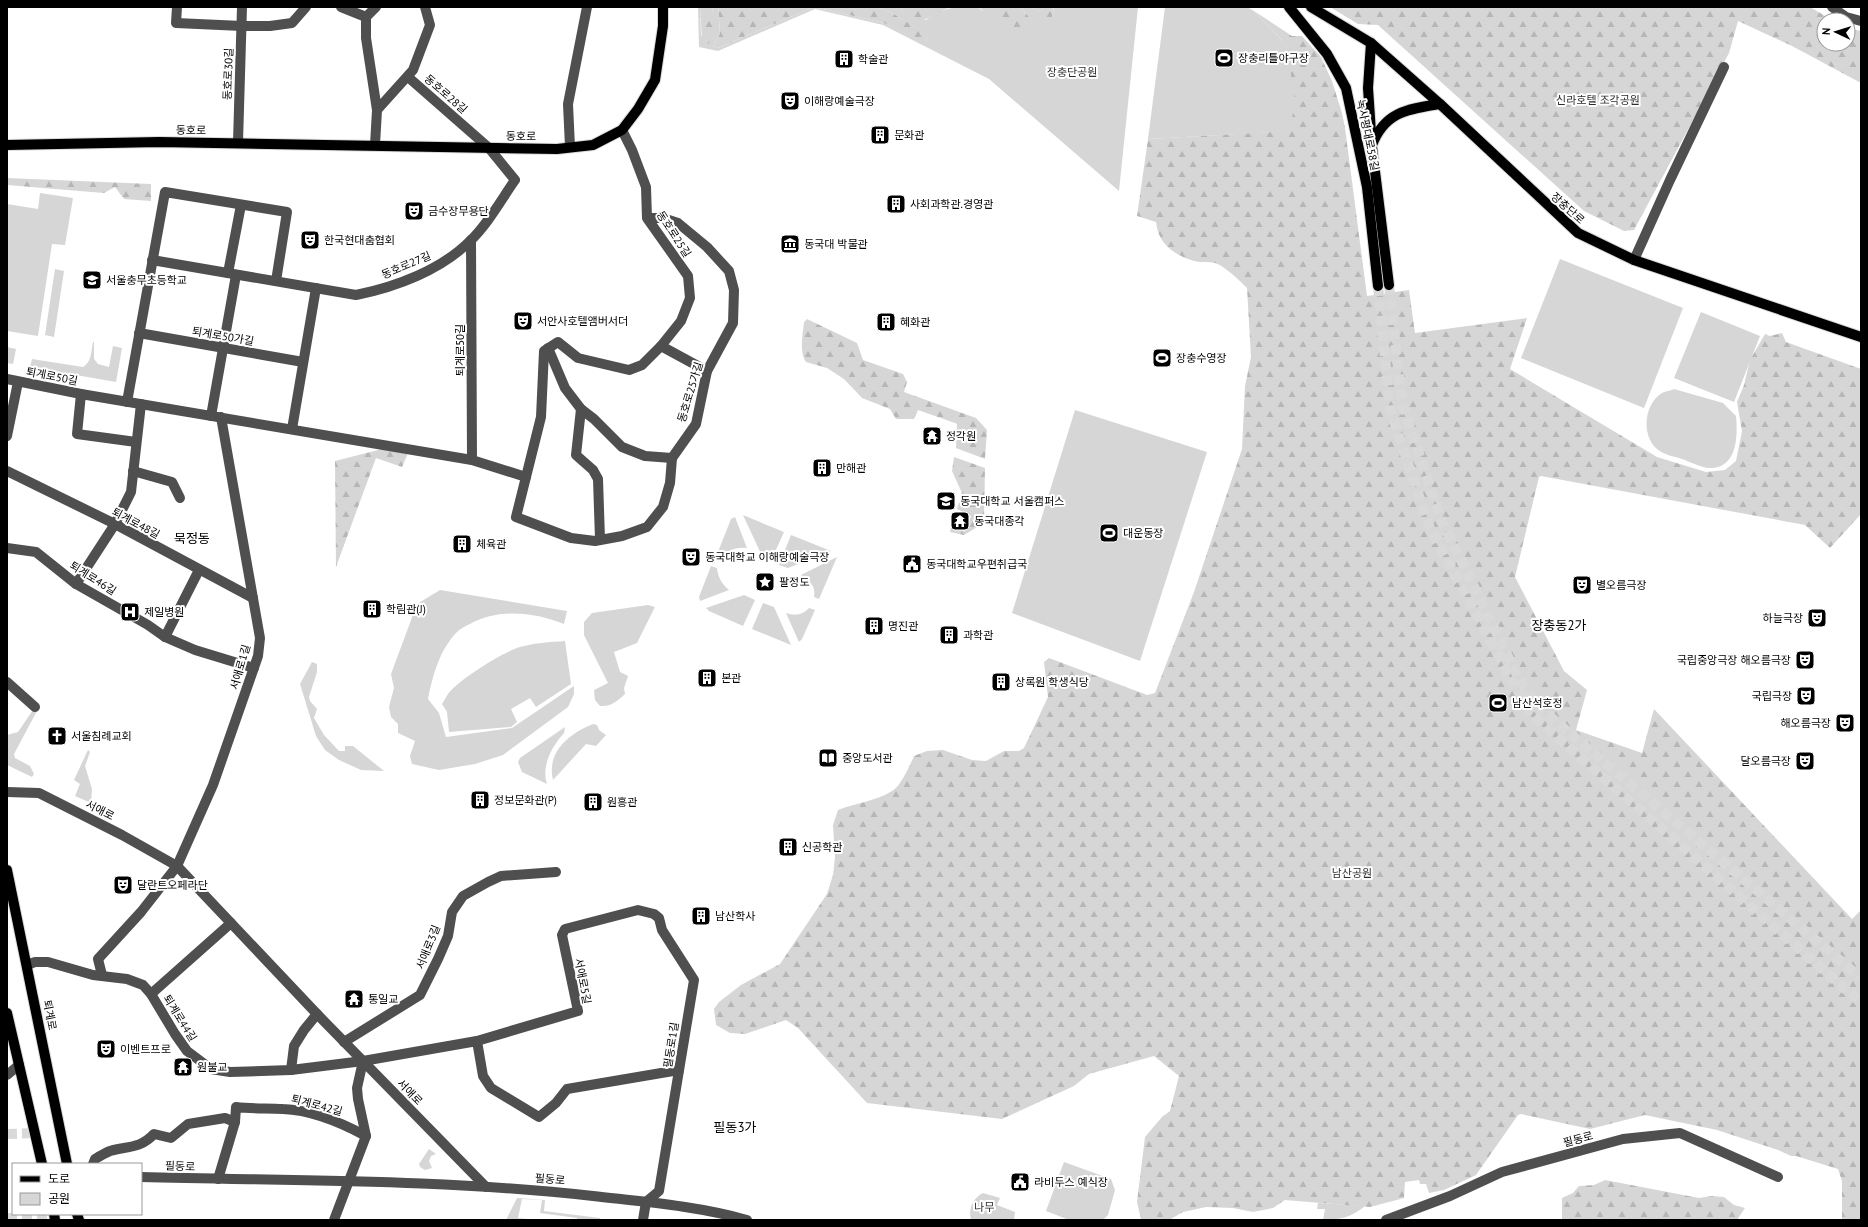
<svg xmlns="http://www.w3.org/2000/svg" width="1868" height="1227" viewBox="0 0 1868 1227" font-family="'PT Sans','Noto Sans KR',sans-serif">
	<defs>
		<pattern id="forest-firs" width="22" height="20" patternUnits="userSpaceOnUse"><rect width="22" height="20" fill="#d6d6d6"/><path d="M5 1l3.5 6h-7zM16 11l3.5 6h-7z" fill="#b6b6b6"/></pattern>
	</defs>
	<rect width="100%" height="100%" fill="#fff"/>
	<g fill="#d6d6d6">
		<path d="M698,7h2l1,29 13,-11 -2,-18h6l2,27 -7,12 5,2 96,-41 70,16 40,20 4,-5 -2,-4 -34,-21 -15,-6h24l1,3 24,10c19,-14 30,-13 52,-13l3,3 50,9 -11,-12h11l21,10 2,-10h84l-19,184 -130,-112 -106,-54 -68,-16 -97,42 -19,-4z"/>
		<path d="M1165,7h82l7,4 27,28 17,39 -3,53 -147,8z"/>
		<path d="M40,193l33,5 -8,47 -13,-1 -14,92 -31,-5v-127l31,5z"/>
		<path d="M1560,259l123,49 -39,100 -123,-50z"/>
		<path d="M55,269l9,2 -10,66 -9,-2z"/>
		<path d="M1701,312l59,24 -26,66 -60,-24z"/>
		<path d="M93,342h1v17l4,5 11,3 4,-21 9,2 -6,34 -86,-15 2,-8 51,8c9,-5 8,-16 10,-25z"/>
		<path d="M7,347l9,2 -3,15 -6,-1z"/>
		<path d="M1674,389l49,14 13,13c2,21 1,54 -28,52 -7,-1 -16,-5 -23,-8 -8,-3 -22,-5 -28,-11 -16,-14 -13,-45 5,-56 4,-2 8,-2 12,-4z"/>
		<path d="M1075,410l132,42 -67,209 -128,-48z"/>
		<path d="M743,515l41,17 -13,29 -8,-3z"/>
		<path d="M735,517l12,31c-11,-1 -21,2 -28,11l-3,-2 15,-38z"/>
		<path d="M791,535l40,16 -43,17 -9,-3z"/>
		<path d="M837,557l-18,42 -5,-2c2,-11 -4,-16 -13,-22z"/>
		<path d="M711,566l6,2c1,10 5,16 12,22l-29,11 -1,-4z"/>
		<path d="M440,590l127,21 -3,13c-29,-12 -66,-16 -94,0 -5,2 -10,5 -13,8 -18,19 -24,43 -29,67l11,14 7,24 66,-9 62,-42v8l-6,13 -65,48 -28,9 -36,6 -27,-6 -2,-8 5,-15 -17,-8v-9l-7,-7 -2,-10 5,-19 -3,-14 26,-70z"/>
		<path d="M744,595l11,5 -12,26 -34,-15 -3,-3z"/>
		<path d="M763,603l11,4 17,38 -39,-16z"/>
		<path d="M648,605l7,2 -18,36 -23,9 6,20 8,4 -4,12 1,6c-8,7 -14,13 -25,12l-5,-6 -1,-10 14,-7 -24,-48v-13l8,-9z"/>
		<path d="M809,608l6,2 -13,29 -3,3 -13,-29c9,3 17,2 23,-5z"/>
		<path d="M565,641l6,43 -35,23 -6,-9 -19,11 6,13 -6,5 -62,5 -2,-20 -5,-8c2,-3 4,-7 6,-10 10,-14 55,-42 72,-47 14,-4 30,-5 45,-6z"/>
		<path d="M312,662l5,2v8l-8,25 1,4 7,8 -3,9 10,17 15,16h6v-5h8l31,25 -23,-1 -22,-10 -14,-10 -9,-14 -16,-52z"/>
		<path d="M35,707l3,2 -24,45 1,4 15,8 4,8 -2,3 -25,-12v-30l11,-3z"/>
		<path d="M593,724l4,1 2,5 7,5 -10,11 -10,-2 -33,36c-7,-28 17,-47 40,-56z"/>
		<path d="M565,727l-1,6c-12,13 -23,33 -17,51l-25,-12 -4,-10 2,-4z"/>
		<path d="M88,750l2,2 -5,14 7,23 -1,14 -16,-7 5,-12 -6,-4z"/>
		<path d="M429,1149l7,5 -5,2 -2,5 3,7 -7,2 -5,-3 -1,-3z"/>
		<path d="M1064,1162l47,17 4,11 -7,25 -4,4 -35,1 -23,-9z"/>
		<path d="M983,1193l17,5 -3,7 18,7 -1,8h-43c-3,-12 2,-22 12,-27z"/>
		<path d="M517,1198l28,2 -1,11 56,7v2h-23v-2l-37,-5 2,-13 -20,-1 -4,19 20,2h-32z"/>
		<path d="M1318,1203l47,3c-13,11 -25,14 -42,14l2,-11h-8z"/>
	</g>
	<g fill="url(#forest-firs)">
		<path d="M700,7h12c2,13 6,27 -4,37h-4l-2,-3z"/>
		<path d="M718,7h159l15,6 35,21 1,4 -4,6 -40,-21 -70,-16 -96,41 -5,-2 7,-12z"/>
		<path d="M901,7h50c-12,4 -22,13 -34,14l-15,-11z"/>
		<path d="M978,7h42l11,12 -1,6 -6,4 -12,2z"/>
		<path d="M1031,7h23l-2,10 -7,1 -6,-7z"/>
		<path d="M1330,7h480l22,13h-8v24h24v-16l13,3v52l-69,-37 -54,-25 -9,32 -95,177 -10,1 -40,-20 -206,-186 -20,-1z"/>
		<path d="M1254,11l38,25h10l19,21 11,24 10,32 3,15 22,168 42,-6 6,43 112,-15 -17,51 147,88 49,15 19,-2 11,-9 6,-30 -5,-29 7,-17 6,-25 15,-26 5,2 12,-3 4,9 75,27v145l-31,34 -25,-23 -264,-49 -2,1 -24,100 49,94 23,19 -11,40 66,23 12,-44 198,210 9,-9v310h-19v-39l-4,-12 -42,-13h-5l-13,-6 -61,-20 -72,-15 -55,14 -69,-15 -3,1 -42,60 -32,15 -15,3 -3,-9h-6l-1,-4 -14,2 -1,16 -34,9 -85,-7 -12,8 -20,4 -20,-4 -27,-1 -23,5 -14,8h-26l-2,-1 -4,-17 8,-65 17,-20 8,-6 9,-35 -25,-20 -65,18 -15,12 -72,33 -135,-16 -69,-75 -12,-8 -41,14 -15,-1 -14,-8 -2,-16 5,-7 22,-17 39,-21 47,-70 6,-19 2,-18 -2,-32 5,-15c18,-7 38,-9 54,-19 9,-5 18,-26 22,-35l13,-5 16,-1 29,10 14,1 18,-10h15l5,-3 24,-51 -4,-35 5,-4 98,37 8,-2 39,-101 48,-143 3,-63 6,-29 -4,-69c-7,-7 -22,-22 -32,-25 -6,-2 -14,0 -21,-2 -20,-6 -36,-17 -38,-39l-19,-6 11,-77 124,-7 11,-4 8,-5 4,-21 -7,-46 -7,-17z"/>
		<path d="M7,178l144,6v17l-27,-2 -9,-12 -11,6 -97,-8z"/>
		<path d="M807,319l50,24 6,17 40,14 4,8 -3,10 72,26 11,12 -2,29 -29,-11 1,-24 -2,-1 -37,-13 -4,9h-18l-6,-10 -28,-11 -18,-19 -17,-11 -21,-6c-7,-10 -3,-29 -2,-40z"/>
		<path d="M382,449l27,2 -7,16 -26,-9 -40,109 -1,-106z"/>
		<path d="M954,457l31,11 -1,55 -20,12 -14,-3 1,-5 14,4 6,-15 -14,-7 5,-16 -10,-22z"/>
		<path d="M1605,1180l94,18 13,-2 12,1 10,8 11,3 -8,12h-175v-22l11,-5 6,-7 15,-1z"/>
	</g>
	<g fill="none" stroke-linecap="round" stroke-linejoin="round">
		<g stroke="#d9d9d9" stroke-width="10" stroke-dasharray="10 5" stroke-linecap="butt">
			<path d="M7,1134l27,-1"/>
			<path d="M7,1218l48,1"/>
		</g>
		<g stroke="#d9d9d9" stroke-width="10" stroke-dasharray="10 5" stroke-linecap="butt">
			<path d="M1389,285l13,118 39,116 77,158 23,32 320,269"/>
			<path d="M1378,286l12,123 39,117 82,153 21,36 329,288"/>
		</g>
		<g stroke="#dbdbdb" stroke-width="12">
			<g id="major">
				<path d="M1289,7l38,47 19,34 21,99 11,99"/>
				<path d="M1311,7l60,36 69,61 138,129 56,27 227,77"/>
				<path d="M1371,43l-3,45 4,59 17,138"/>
				<path d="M7,145l152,-3 398,7 36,-4 29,-15 16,-21 17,-29 8,-54v-19"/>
				<path d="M1372,145c13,-34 37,-36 68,-41"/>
				<path d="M7,870l60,294"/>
				<path d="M7,1013l35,151"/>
				<path d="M54,1214l1,6"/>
				<path d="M77,1214l2,6"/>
			</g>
		</g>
		<g stroke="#4f4f4f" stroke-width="10">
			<path d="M177,7l-1,16 66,3h28l22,-3 14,-16"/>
			<path d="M341,7l25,10"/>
			<path d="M1832,7l14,10 15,4"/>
			<path d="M366,17v21l11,72 -2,35"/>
			<path d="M366,17l10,-10"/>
			<path d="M377,110l36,-40 17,-45 -5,-18"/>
			<path d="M622,130l10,20 14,37 1,31 41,58 2,22 -9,23 -20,25 -19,19 -13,5 -51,-12 -20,-16 -14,9 -3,66 -25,100 55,21 24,3 27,-5 25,-9 16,-20 7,-24 2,-25 24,-34 11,-53 26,-48 1,-33 -5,-19 -22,-24 -29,-24 -15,-5h-16"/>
			<path d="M238,142l4,-135"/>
			<path d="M570,147l-2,-43 19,-97"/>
			<path d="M471,240l1,220"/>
			<path d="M152,260l204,35c40,-8 85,-25 114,-54 18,-17 31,-41 45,-61l-26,-32 -81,-71"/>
			<path d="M1634,260l36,-80 54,-113"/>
			<path d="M228,273l13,-68"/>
			<path d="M139,333l164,29"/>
			<path d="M661,346l46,25"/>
			<path d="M548,348l17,40 16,21 13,10 28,28 23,9 27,2"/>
			<path d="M7,379l74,15 391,66 54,17"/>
			<path d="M81,394l-4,40 59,8"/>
			<path d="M127,402l38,-210 122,20 -11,69"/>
			<path d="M581,409l-5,46 17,15 5,9 2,60"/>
			<path d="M211,416l25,-141"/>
			<path d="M292,429l24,-141"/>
			<path d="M7,436l11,-54"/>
			<path d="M7,471l108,53 138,74"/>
			<path d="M133,471l39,11 8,16"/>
			<path d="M7,548l29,4 40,32 72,41 17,12 30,13 59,18"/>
			<path d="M76,584l39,-60 16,-32 10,-88"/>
			<path d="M165,637l34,-67"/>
			<path d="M7,682l28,25"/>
			<path d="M7,792l32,1 83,42 55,31 140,148 169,173"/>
			<path d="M27,965l8,-3h13l45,13 34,4 16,6 8,9 24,40 12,17 24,18 19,3 61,-2 72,-9 114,-20 6,35 8,12 48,29 17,-14 11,-14 112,-19"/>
			<path d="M102,975l-4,-16 43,-47 36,-46 36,-81 45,-129 2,-18 -39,-221"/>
			<path d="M151,994l80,-71"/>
			<path d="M477,1041l101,-30 -16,-76 3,-6 73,-19 16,4 5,4 3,12 32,50 -35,211 -13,11 -3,18"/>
			<path d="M344,1042l76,-47 18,-36 10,-23 4,-24 11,-16 25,-14 13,-6 55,-4"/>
			<path d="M291,1070l3,-24 10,-16 13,-16"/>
			<path d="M7,1075l12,-10"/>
			<path d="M93,1164l2,-5c5,-3 10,-6 15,-8 17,-5 30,-2 44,-17l17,4 17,-14 37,-6 10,4"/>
			<path d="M141,1177c151,4 302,2 452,19 52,6 104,10 154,24"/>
			<path d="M218,1179l17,-57 1,-15c16,2 31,1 47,2 28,1 59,14 83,27"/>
			<path d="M334,1220l32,-84 -8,-37 -1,-11 6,-27"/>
			<path d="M1386,1220l64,-24 52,-24 121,-33 57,-6 98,44"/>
		</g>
		<use href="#major" stroke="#000" stroke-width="10"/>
	</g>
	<defs>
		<g id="stadium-square" transform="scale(1)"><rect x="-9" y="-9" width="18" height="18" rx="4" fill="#000" stroke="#fff"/><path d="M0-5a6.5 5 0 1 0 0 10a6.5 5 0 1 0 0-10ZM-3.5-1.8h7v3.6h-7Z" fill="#fff"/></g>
		<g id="building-square" transform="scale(1)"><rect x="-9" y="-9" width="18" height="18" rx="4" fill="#000" stroke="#fff"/><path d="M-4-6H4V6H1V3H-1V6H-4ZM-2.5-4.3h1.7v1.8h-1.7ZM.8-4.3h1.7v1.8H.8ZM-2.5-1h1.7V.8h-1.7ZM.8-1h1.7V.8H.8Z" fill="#fff"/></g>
		<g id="theatre-square" transform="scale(1)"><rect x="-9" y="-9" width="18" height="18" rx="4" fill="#000" stroke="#fff"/><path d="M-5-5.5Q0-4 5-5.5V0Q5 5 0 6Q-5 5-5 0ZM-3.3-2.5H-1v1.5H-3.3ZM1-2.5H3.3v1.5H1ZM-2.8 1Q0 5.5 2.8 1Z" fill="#fff"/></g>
		<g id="museum-square" transform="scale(1)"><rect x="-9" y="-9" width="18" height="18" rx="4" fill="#000" stroke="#fff"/><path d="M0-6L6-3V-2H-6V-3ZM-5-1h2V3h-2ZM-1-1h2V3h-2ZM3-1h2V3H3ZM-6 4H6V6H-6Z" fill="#fff"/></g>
		<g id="school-square" transform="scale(1)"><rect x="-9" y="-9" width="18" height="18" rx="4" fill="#000" stroke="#fff"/><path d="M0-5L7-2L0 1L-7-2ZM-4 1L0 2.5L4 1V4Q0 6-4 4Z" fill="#fff"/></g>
		<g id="temple-square" transform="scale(1)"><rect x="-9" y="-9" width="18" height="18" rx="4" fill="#000" stroke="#fff"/><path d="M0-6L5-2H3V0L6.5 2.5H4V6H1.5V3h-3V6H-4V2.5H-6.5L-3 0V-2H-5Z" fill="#fff"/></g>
		<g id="university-square" transform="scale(1)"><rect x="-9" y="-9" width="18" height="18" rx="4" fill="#000" stroke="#fff"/><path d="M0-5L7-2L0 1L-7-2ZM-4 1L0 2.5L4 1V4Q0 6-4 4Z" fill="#fff"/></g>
		<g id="civic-square" transform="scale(1)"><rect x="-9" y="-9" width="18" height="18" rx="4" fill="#000" stroke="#fff"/><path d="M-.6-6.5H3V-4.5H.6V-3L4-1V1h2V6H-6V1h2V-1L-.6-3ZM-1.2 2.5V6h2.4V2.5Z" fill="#fff"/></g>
		<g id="sight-square" transform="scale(1)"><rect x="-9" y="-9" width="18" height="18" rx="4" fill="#000" stroke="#fff"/><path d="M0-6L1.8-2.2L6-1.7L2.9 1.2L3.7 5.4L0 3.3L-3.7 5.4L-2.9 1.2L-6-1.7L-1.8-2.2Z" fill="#fff"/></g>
		<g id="hospital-square" transform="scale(1)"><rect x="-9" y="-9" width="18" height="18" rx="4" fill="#000" stroke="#fff"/><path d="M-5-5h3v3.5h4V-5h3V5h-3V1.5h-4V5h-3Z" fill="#fff"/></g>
		<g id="church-square" transform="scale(1)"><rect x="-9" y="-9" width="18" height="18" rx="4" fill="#000" stroke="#fff"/><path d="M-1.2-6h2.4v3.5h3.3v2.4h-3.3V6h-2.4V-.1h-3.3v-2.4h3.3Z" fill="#fff"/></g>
		<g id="library-square" transform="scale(1)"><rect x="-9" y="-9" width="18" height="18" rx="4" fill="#000" stroke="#fff"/><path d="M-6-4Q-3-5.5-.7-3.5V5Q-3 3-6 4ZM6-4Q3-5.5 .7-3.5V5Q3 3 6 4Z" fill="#fff"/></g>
	</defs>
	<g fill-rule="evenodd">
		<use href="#stadium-square" x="1224" y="58"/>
		<use href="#building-square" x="844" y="59"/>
		<use href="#theatre-square" x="790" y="101"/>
		<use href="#building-square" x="880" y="135"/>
		<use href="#building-square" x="896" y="204"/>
		<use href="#theatre-square" x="414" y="211"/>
		<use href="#theatre-square" x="310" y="240"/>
		<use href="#museum-square" x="790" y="244"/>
		<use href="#school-square" x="92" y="280"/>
		<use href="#theatre-square" x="523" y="321"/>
		<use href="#building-square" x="886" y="322"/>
		<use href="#stadium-square" x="1162" y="358"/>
		<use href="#temple-square" x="932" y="436"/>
		<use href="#building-square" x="822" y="468"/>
		<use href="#university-square" x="946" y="501"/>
		<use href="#temple-square" x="960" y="521"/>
		<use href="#stadium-square" x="1109" y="533"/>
		<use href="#building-square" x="462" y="544"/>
		<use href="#theatre-square" x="691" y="557"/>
		<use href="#civic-square" x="912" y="564"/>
		<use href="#sight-square" x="765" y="582"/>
		<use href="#theatre-square" x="1582" y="585"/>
		<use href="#building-square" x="372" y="609"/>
		<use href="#hospital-square" x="130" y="612"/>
		<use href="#theatre-square" x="1817" y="618"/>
		<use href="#building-square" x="874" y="626"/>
		<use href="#building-square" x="949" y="635"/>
		<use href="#theatre-square" x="1805" y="660"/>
		<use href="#building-square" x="707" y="678"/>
		<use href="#building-square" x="1001" y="682"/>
		<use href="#theatre-square" x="1806" y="696"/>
		<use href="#stadium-square" x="1498" y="703"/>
		<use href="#theatre-square" x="1845" y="723"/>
		<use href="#church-square" x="57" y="736"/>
		<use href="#library-square" x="828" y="758"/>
		<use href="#theatre-square" x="1805" y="761"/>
		<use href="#building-square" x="480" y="800"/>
		<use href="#building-square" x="593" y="802"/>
		<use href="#building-square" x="788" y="847"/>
		<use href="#theatre-square" x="123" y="885"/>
		<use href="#building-square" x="701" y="916"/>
		<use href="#temple-square" x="354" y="999"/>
		<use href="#theatre-square" x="106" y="1049"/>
		<use href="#temple-square" x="183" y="1067"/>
		<use href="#civic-square" x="1020" y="1182"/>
	</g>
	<g text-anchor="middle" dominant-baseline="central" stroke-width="4" stroke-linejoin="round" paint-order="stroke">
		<g font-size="11" fill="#000" stroke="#fff" text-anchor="start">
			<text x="1238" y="58">장충리틀야구장</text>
			<text x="858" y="59">학술관</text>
			<text x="804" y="101">이해랑예술극장</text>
			<text x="894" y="135">문화관</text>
			<text x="910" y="204">사회과학관.경영관</text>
			<text x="428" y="211">금수장무용단</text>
			<text x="324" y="240">한국현대춤협회</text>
			<text x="804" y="244">동국대 박물관</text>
			<text x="106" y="280">서울충무초등학교</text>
			<text x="537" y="321">서안사호텔앰버서더</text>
			<text x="900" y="322">혜화관</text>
			<text x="1176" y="358">장충수영장</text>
			<text x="946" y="436">정각원</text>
			<text x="836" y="468">만해관</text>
			<text x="960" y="501">동국대학교 서울캠퍼스</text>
			<text x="974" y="521">동국대종각</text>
			<text x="1123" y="533">대운동장</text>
			<text x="476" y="544">체육관</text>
			<text x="705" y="557">동국대학교 이해랑예술극장</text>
			<text x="926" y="564">동국대학교우편취급국</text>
			<text x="779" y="582">팔정도</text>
			<text x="1596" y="585">별오름극장</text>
			<text x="386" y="609">학림관(J)</text>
			<text x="144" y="612">제일병원</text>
			<text x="1803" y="618" text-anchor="end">하늘극장</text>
			<text x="888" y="626">명진관</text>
			<text x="963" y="635">과학관</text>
			<text x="1791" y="660" text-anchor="end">국립중앙극장 해오름극장</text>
			<text x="721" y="678">본관</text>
			<text x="1015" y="682">상록원 학생식당</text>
			<text x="1792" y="696" text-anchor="end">국립극장</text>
			<text x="1512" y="703">남산석호정</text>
			<text x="1831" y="723" text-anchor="end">해오름극장</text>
			<text x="71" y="736">서울침례교회</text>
			<text x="842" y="758">중앙도서관</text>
			<text x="1791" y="761" text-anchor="end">달오름극장</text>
			<text x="494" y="800">정보문화관(P)</text>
			<text x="607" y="802">원흥관</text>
			<text x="802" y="847">신공학관</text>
			<text x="137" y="885">달란트오페라단</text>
			<text x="715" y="916">남산학사</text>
			<text x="368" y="999">통일교</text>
			<text x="120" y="1049">이벤트프로</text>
			<text x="197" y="1067">원불교</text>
			<text x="1034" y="1182">라비두스 예식장</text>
		</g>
		<g font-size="11" fill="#2d2d2d" stroke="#fff">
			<text x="1072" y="72">장충단공원</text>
			<text x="1598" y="100">신라호텔 조각공원</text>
			<text x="1352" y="873">남산공원</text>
			<text x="984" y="1207">나무</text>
		</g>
		<g font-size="11" fill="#000" stroke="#fff">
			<text transform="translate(228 74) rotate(-88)">동호로30길</text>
			<text transform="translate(446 94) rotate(41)">동호로28길</text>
			<text transform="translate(191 130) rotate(1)">동호로</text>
			<text transform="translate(1368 135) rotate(78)">녹사평대로58길</text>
			<text transform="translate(521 136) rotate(1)">동호로</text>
			<text transform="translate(1568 208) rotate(42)">장충단로</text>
			<text transform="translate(674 234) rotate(57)">동호로25길</text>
			<text transform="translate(406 265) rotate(-23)">동호로27길</text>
			<text transform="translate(223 336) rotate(10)">퇴계로50가길</text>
			<text transform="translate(460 350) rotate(-90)">퇴계로50길</text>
			<text transform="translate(52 376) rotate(11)">퇴계로50길</text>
			<text transform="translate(690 392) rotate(-73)">동호로25가길</text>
			<text transform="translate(136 523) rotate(28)">퇴계로48길</text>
			<text transform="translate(93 578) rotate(32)">퇴계로46길</text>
			<text transform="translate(240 667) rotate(-74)">서애로1길</text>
			<text transform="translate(100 810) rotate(27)">서애로</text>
			<text transform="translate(428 947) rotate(-68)">서애로3길</text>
			<text transform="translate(583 981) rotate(79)">서애로5길</text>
			<text transform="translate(50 1015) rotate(79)">퇴계로</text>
			<text transform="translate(180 1018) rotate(58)">퇴계로44길</text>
			<text transform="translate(671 1045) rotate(-81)">필동로1길</text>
			<text transform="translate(410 1092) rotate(46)">서애로</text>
			<text transform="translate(317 1105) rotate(15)">퇴계로42길</text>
			<text transform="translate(1578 1139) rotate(-15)">필동로</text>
			<text transform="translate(180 1166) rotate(2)">필동로</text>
			<text transform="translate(550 1179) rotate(5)">필동로</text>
		</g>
		<g font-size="13" fill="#000" stroke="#fff">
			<text x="192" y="538">묵정동</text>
			<text x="1559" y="625">장충동2가</text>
			<text x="735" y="1127">필동3가</text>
		</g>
	</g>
	<rect width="1868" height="1227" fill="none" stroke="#000000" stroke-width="16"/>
	<rect x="12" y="1163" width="130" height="52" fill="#ffffff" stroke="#999999"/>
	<rect x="20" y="1176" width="20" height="6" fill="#000000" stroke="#999999"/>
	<text x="48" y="1183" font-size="12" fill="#000000">도로</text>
	<rect x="20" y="1193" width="20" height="12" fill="#d6d6d6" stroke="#999999"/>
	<text x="48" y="1203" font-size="12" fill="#000000">공원</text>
	<g transform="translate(1836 32) rotate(274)"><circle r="19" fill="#ffffff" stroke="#999999"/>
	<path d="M0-3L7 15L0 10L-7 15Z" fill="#000000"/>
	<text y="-6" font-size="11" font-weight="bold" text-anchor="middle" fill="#000000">N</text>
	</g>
</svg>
